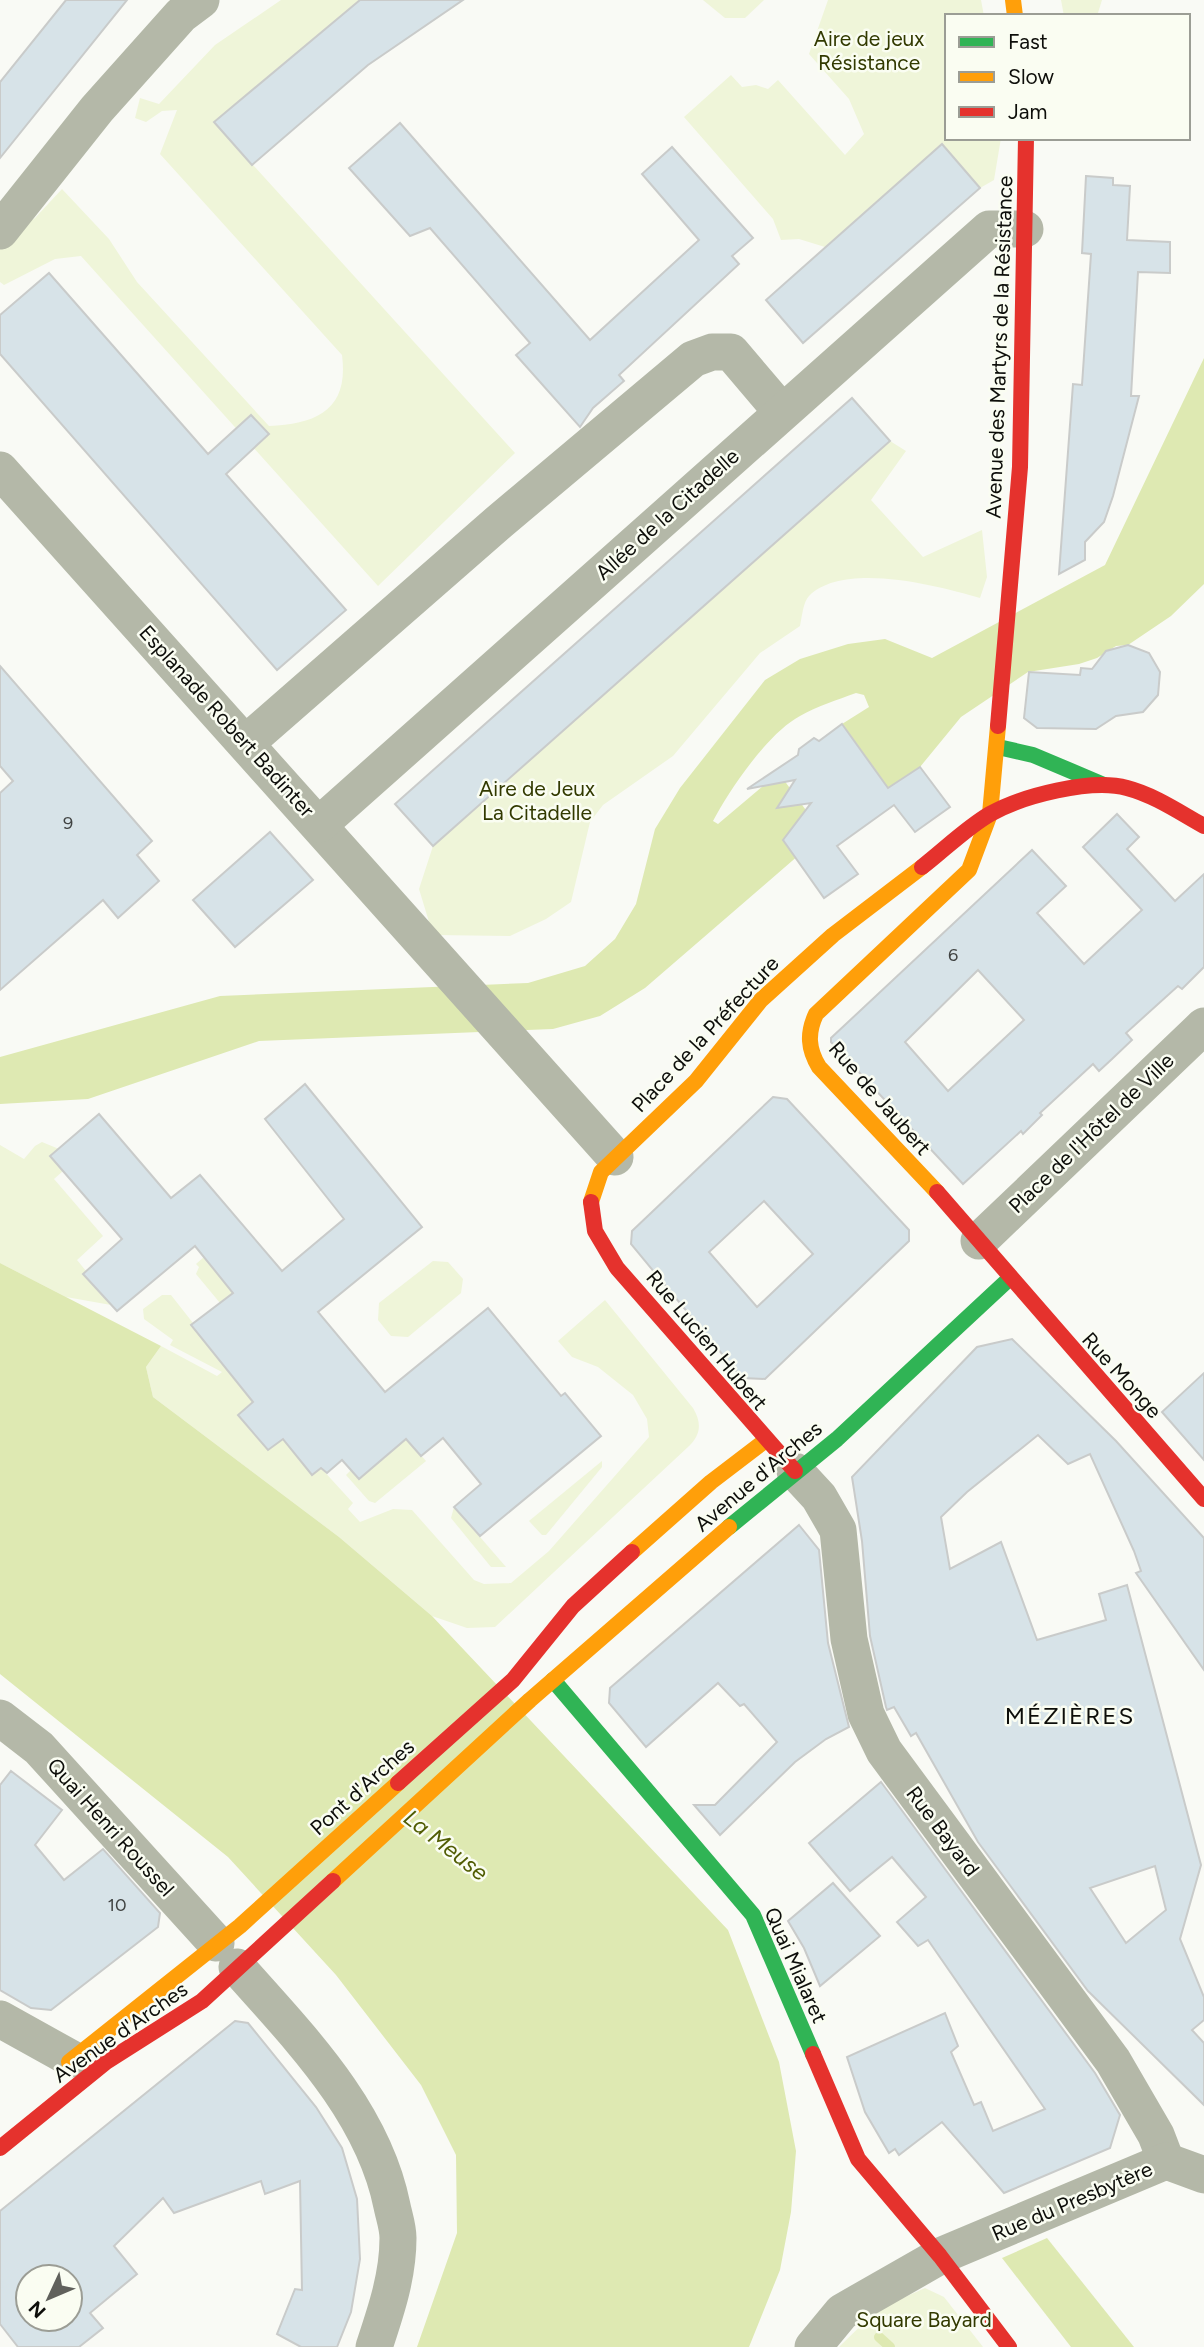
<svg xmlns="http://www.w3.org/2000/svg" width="1204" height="2347" viewBox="0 0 1204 2347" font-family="Figtree,sans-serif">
	<rect width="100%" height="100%" fill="#f9faf5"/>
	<g fill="#eff5d9">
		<path d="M281,0h79l-146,122 301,331 -137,133 -297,-330 -26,3 -51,26 -4,-3v-41l35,-23 27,-29 47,50 28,43 132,144c49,-2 80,-17 73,-71l-182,-201 17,-44 -15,1 -16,11 -11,-4 5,-20 19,6 56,-59z"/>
		<path d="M703,0h61l-19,18h-20z"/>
		<path d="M828,0h153l3,16h-37v122h54l-7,42 -14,8 -38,-44 -117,103 -26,-8 -18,1 -8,-21 -89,-102 47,-42 11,12 14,-2 12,4 10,-9 67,75 19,-21 -15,-35 -40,-45z"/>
		<path d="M1061,0h41l-5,16h-33z"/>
		<path d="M890,441l16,10 -35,49 52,57 59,-27 5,47 -7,21c-42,-12 -136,-37 -171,-2 -6,6 -7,21 -9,30l-40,27 -87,103 -70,49 -13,17 -19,80 -25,17 -36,17 -77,-1 -14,-46 14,-43z"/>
		<path d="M42,1142l17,7 -8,8 12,14 -9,8 49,57 -26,24 9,11 -2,3 27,31 -45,-8 -66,-34v-118l24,14 11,-13z"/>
		<path d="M204,1257l39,48 -13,10 -34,-41 3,-7 -3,-3z"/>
		<path d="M433,1261l15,1 15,17 -2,14 -53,44 -17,-1 -13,-16 1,-17z"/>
		<path d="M162,1295h9l22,28 -2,2 62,77 -15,13 30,35 15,-11 29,35 9,-6 32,35 -5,6 12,13 33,-13 19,1 62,70 10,4 27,-1 38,-32 100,-114 -2,-18 -14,-24 -35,-28 -26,-10 -14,-16 47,-41 88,108c9,15 8,27 -5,39l-193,180 -28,1 -35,-12 -93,-79 -186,-140 -7,-30 15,-21 56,30 5,-4 -52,-27 3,-5 -29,-21 -1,-10z"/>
		<path d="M406,1439l20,22 -51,42 -6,-2 -23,-26 5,-5 8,9z"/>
		<path d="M602,1461v6l-56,68h-4l-13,-14z"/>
		<path d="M454,1507l52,60h-15l-40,-49z"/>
		<path d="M925,2288l19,9 39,50h-144l39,-38z"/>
	</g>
	<g fill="#dee9b2">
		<path d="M1204,358v226l-33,32 -43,29 -12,1 -19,12 -18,6 -51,8 -67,45 -41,50 -32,21 -46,-64 27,-17 -5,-12 -8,-2c-19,7 -39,13 -56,23 -32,17 -70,73 -87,105l5,3 45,-38 18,-10 27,37 -1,35 -162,140 -45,28 -47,13 -294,12 -171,58 -88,5v-47l220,-61 308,-13 57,-17 30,-27 21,-35 19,-75 25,-41 85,-108 35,-21 48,-15 37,-5 47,19 173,-93z"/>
		<path d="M0,1263l161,83 -15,21 7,30 186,140 93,79 296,314 51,132 17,89 -5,61 -11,58 -31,77h-332l40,-114 -1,-78 -35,-70 -85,-110 -108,-118 -228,-183z"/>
		<path d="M1047,2238l87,109h-63l-69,-89z"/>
	</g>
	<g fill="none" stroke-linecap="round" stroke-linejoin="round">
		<path stroke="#dee9b2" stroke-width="10" d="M879,2337l11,10"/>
	</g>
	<g fill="#d7e3e8" stroke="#c9cbca" stroke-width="2" fill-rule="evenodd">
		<path d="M66,0h61l-127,158v-76z"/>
		<path d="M360,0h103l-95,65 -116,100 -38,-43z"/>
		<path d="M400,123l190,217 109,-100 -57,-66 30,-27 81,91 -21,18 7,8 -120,111 5,6 -31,27 -13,19 -64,-72 14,-12 -100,-115 -20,8 -61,-68z"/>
		<path d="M942,144l38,44 -177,155 -37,-43z"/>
		<path d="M1086,176l27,2v7l17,1 -3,54 43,2v31l-32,-1 -7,124h8l-26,100 -9,26 -19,20v18l-26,14 14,-190 9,1 9,-131 -9,-1z"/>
		<path d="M49,273l159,181 43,-39 18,19 -43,40 120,136 -69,60 -277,-316v-39z"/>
		<path d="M852,398l38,43 -457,405 -38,-42z"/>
		<path d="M1128,645l21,8 11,19 -2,23 -15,17 -27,4 -20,13 -59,-1 -13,-10 5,-46 51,3 1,-7 11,1 14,-18z"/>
		<path d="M0,666l152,175 -15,14 22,26 -41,37 -15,-18 -103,90v-197l13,-12 -13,-15z"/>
		<path d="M842,724l46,64 32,-21 30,40 -35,25 -21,-27 -57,41 21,28 -34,24 -41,-58 28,-37 -34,5 18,-28 -48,9 51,-34 1,-6 15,-11 5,3z"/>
		<path d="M1117,814l22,23 -12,12 48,52 29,-27v93l-22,22 -4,-3 -52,47 6,7 -20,19 -13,12 -6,-7 -53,49 2,2 -19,19 -2,-3 -58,53 -132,-142v-4l201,-188 34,36 -29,27 47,51 58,-54 -59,-63zM978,970l46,50 -76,71 -43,-49z"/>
		<path d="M270,832l43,48 -78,67 -42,-47z"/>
		<path d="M305,1084l117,143 -104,85 67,80 103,-84 73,88 4,-3 36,43 -121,100 -26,-29 27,-23 -38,-46 -22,18 -15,-17 -47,40 -17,-19 -15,13 -6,-5 -9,7 -29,-36 -15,11 -30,-35 15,-13 -62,-77 42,-32 -38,-47 -78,65 -34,-37 39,-35 -72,-83 49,-42 72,84 29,-23 82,96 62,-52 -79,-100z"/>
		<path d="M773,1097l14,2 122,131v11l-144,138 -23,-1 -111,-134 1,-13zM764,1201l49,53 -56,53 -48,-55z"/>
		<path d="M1012,1339l104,102 88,97v132l-68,-97 5,-2 -7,-20 -44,-97 -22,10 -30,-29 -71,57 -26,25 9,52 51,-27 36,98 69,-20 -7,-26 28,-9 74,280 -21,74 24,58v23l-12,10 12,13v62l-116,-114 -110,-149 -62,-109 -5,3 -17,-29 -7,3 -1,-3 -16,-71 -8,-95 -10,-64 125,-130zM1155,1866l11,44 -40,33 -36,-55z"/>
		<path d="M1204,1373v87l-42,-48z"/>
		<path d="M799,1525l20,25 9,93 21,84 -23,12 -31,23 -75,73 -26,-30h21l62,-63 -33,-38 -4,2 -22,-23 -72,64 -37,-44 1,-15z"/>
		<path d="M11,1771l51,39 -27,35 29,35 39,-31 57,64 -2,14 -107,83 -20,-2 -31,-18v-205z"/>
		<path d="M881,1782l214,291 25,42 -10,33 -106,45 -62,-71 -43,33 -4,-6 -6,4 -24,-41 -18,-55 98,-44 13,33 -7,6 23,53 7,-3 12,29 52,-22 -117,-169 -10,6 -21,-24 29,-25 -34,-40 -42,34 -41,-48z"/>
		<path d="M833,1883l47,53 -60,50 -16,-38 -16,-27z"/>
		<path d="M235,2021l13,2 68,84 26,41 15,51 3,60 -9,53 -14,35h-36l-24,-13 18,-45 7,1 -2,-109 -35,13 -4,-13 -87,32 -11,-15 -49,48 23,28 -47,39 13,15 -24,19h-61l-18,-23v-113zM28,2277h42v42h-42z"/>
	</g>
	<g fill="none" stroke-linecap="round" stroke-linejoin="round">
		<g stroke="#b4b8a8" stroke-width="37">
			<path d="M0,231l97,-122 84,-94 20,-15"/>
			<path d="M0,470l615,687"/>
			<path d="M246,743l253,-221 194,-163 19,-7h19l51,60"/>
			<path d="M320,824l669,-595h36"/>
			<path d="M979,1241l225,-215"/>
			<path d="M795,1471l24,26 19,33 11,109 17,75 18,37 229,310 43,74 10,26"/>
			<path d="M0,1718l39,30 177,195"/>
			<path d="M237,1967c62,70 136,144 155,239 2,10 6,21 6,32 0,38 -12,73 -24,109"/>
			<path d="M0,2019l72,40"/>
			<path d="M813,2347l29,-35 98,-56 226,-95 38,14"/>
		</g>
		<g stroke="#30b455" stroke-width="16">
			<path d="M998,747l35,8 71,30"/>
			<path d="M729,1527l108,-88 172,-160"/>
			<path d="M553,1680l200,235 60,139"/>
		</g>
		<g stroke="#ff9f0a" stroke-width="16">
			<path d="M1013,0l2,16"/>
			<path d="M937,1192l-118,-125c-11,-18 -12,-34 -3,-53l153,-144 21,-56 8,-88"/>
			<path d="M591,1202l10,-30 95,-91 65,-81 72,-65 89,-68"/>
			<path d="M632,1552l79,-70 55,-42"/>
			<path d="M333,1881l197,-181 199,-173"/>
			<path d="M69,2062l171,-136 158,-143"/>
		</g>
		<g stroke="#e5322d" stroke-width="16">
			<path d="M998,726l22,-259 6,-329"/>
			<path d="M922,867c22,-17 44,-39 68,-53 32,-18 101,-36 137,-26 27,7 52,24 77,38"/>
			<path d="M937,1192l267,307"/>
			<path d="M591,1202l4,29 22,37 178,203"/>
			<path d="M398,1783l115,-103 60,-74 59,-54"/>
			<path d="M813,2054l45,105 82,97 69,91"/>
			<path d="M0,2148l106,-86 96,-61 131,-120"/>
		</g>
	</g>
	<g text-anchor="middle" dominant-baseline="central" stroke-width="5" stroke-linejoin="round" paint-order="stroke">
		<g font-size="18" fill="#404342">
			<text x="68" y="823">9</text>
			<text x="953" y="955">6</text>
			<text x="117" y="1905">10</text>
		</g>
		<g font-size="21" fill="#323a00" stroke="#fafdf2">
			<text x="869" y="38">Aire de jeux<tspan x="869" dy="24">Résistance</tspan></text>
			<text x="537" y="788">Aire de Jeux<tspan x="537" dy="24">La Citadelle</tspan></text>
			<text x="924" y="2319">Square Bayard</text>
		</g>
		<g font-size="21" fill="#0d0e0a" stroke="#fafdf2">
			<text transform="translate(999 347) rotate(-88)">Avenue des Martyrs de la Résistance</text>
			<text transform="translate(667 514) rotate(-42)">Allée de la Citadelle</text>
			<text transform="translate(227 721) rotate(48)">Esplanade Robert Badinter</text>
			<text transform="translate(705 1034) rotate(-47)">Place de la Préfecture</text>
			<text transform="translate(880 1098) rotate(49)">Rue de Jaubert</text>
			<text transform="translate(1091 1133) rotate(-44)">Place de l'Hôtel de Ville</text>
			<text transform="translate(707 1340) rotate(50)">Rue Lucien Hubert</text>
			<text transform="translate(1122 1375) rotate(48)">Rue Monge</text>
			<text transform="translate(758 1476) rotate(-40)">Avenue d'Arches</text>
			<text transform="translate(362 1787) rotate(-42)">Pont d'Arches</text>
			<text transform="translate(111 1827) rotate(48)">Quai Henri Roussel</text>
			<text transform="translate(943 1831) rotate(53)">Rue Bayard</text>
			<text transform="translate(796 1965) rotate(66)">Quai Mialaret</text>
			<text transform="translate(120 2032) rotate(-35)">Avenue d'Arches</text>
			<text transform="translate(1072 2201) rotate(-23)">Rue du Presbytère</text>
		</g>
		<g font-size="23" font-style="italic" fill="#515d04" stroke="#fafdf2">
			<text transform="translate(446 1845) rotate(38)">La Meuse</text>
		</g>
		<g font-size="24" letter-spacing="2" fill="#0d0e0a" stroke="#fafdf2">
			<text x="1070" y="1715">MÉZIÈRES</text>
		</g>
	</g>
	<rect x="945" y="14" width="245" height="126" fill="#fafdf2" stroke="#9b9d95" stroke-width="2"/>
	<rect x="959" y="37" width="35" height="10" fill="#30b455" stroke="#9b9d95" stroke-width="2"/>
	<text x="1008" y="49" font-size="21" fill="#0d0e0a">Fast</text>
	<rect x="959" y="72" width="35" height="10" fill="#ff9f0a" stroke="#9b9d95" stroke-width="2"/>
	<text x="1008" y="84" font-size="21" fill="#0d0e0a">Slow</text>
	<rect x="959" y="107" width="35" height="10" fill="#e5322d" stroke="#9b9d95" stroke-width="2"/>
	<text x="1008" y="119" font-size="21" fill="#0d0e0a">Jam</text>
	<g transform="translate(49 2298) rotate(226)"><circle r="33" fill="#fafdf2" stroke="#9b9d95" stroke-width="2"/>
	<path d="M0-5L12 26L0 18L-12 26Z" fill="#60615c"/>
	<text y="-10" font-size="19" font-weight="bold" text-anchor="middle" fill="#0d0e0a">N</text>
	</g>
</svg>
